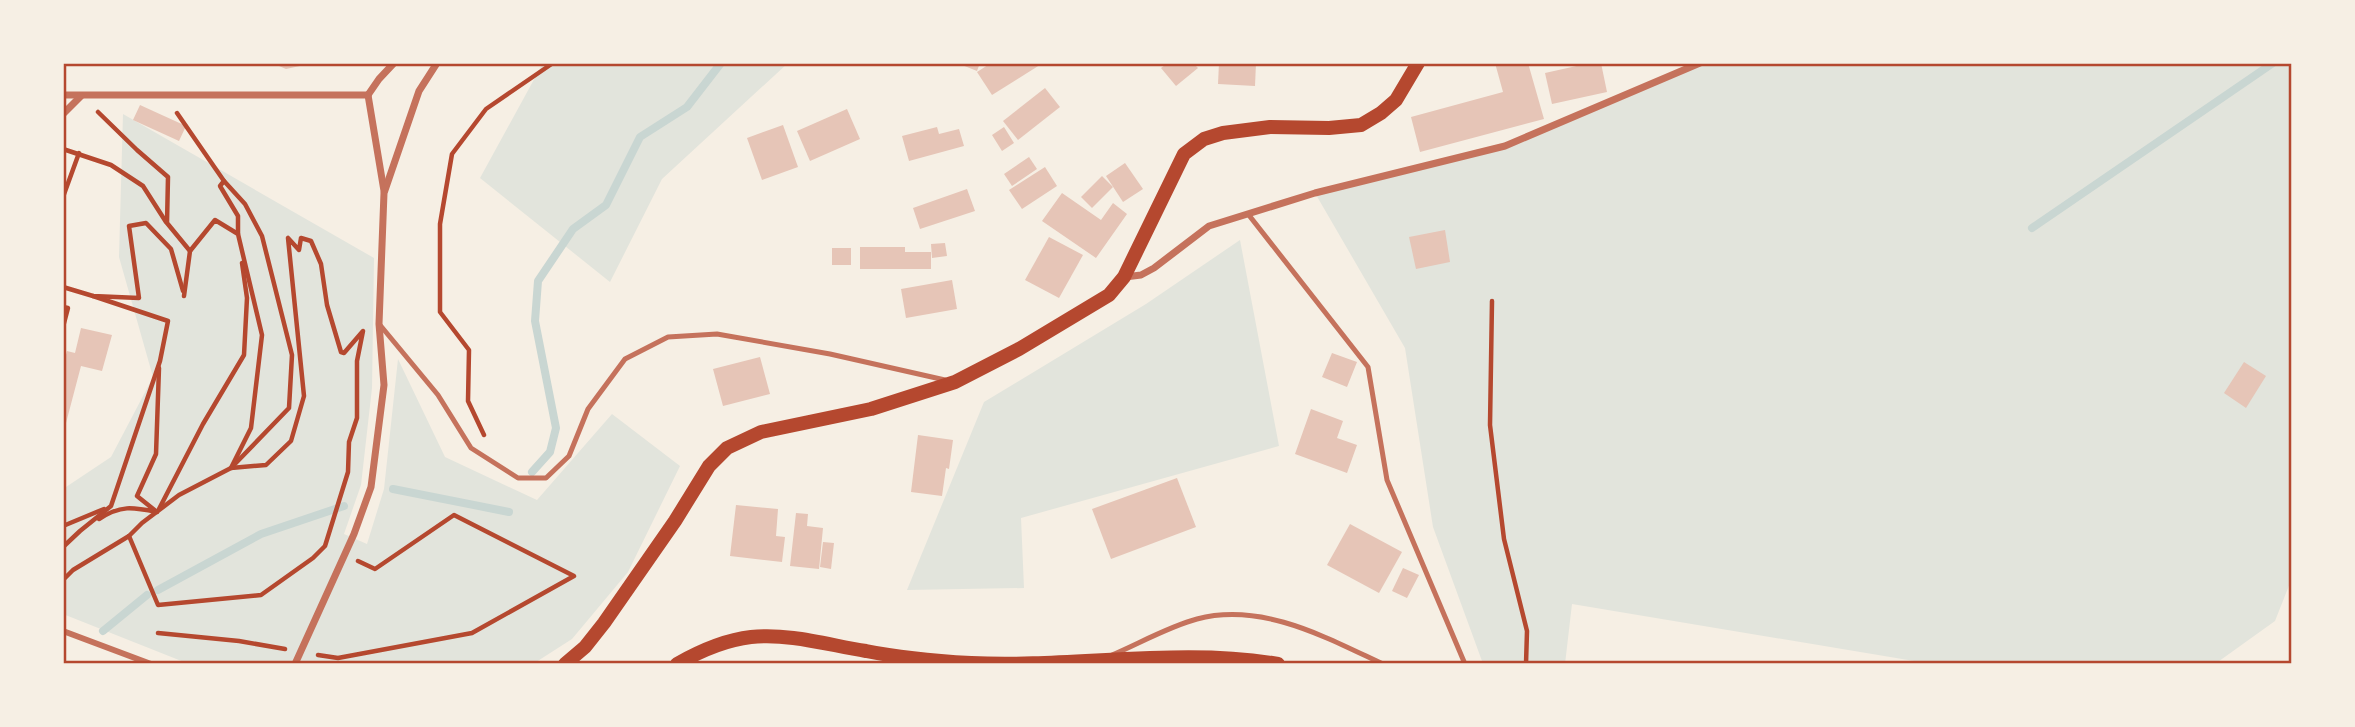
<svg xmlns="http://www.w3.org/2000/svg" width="2355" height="727" viewBox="0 0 2355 727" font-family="Arial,sans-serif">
	<rect width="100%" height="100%" fill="#f6efe4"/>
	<g fill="#e2e4dc">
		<path d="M543,63h245l-126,116 -52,103 -130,-104z"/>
		<path d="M1701,63h591v515l-17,43 -60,43h-283l-360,-60 -7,60h-62l-21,-3 -49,-134 -28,-179 -90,-155 190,-47z"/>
		<path d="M123,114l251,144 -2,130 -11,97 -17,49 23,10 17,-55 14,-130 47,98 92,43 75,-86 68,52 -52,106 -56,67 -39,25h-344l-126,-50v-125l48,-32 42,-80 -34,-120z"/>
		<path d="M1240,240l39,206 -258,72 3,70 -117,2 77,-188 162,-98z"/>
	</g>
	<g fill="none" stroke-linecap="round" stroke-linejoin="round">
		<g stroke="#c9d6d2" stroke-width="8">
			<path d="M2032,228l241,-165"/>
			<path d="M532,472l18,-20 6,-24 -21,-107 3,-40 35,-52 33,-24 34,-68 47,-30 34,-44"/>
			<path d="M393,489l116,23"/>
			<path d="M158,590l103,-56 83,-28"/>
			<path d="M103,631l44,-36"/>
		</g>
	</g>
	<g fill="#e6c5b7">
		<path d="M272,63h37v1l-23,5z"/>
		<path d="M963,63h17l-3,8 -15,-6z"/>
		<path d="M991,63h52l-51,32 -15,-23z"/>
		<path d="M1168,63h25l5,5 -22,18 -15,-18z"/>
		<path d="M1219,63h37l-1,23 -37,-2z"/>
		<path d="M1495,63h33l16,56 -124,33 -9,-35 92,-25z"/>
		<path d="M1590,63h11l6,29 -55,12 -7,-31z"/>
		<path d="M1045,88l15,19 -42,33 -15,-19z"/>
		<path d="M140,105l46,21 -7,15 -46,-21z"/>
		<path d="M847,109l13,30 -50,22 -13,-30z"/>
		<path d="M783,125l15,42 -36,13 -15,-42z"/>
		<path d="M937,127l2,7 20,-5 5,17 -55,15 -7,-25z"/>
		<path d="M1004,127l10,16 -12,8 -10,-16z"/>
		<path d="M1029,157l8,12 -25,17 -8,-12z"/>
		<path d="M1125,163l18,26 -20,13 -17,-26z"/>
		<path d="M1045,167l12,19 -35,23 -13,-19z"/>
		<path d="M1102,176l11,11 -21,21 -11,-11z"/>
		<path d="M967,189l8,22 -55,18 -7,-21z"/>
		<path d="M1062,193l39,27 12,-17 14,11 -31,44 -54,-37z"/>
		<path d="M1445,230l5,32 -34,7 -7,-32z"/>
		<path d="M1049,237l34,18 -24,43 -34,-18z"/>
		<path d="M945,243l2,13 -15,2 -1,-14z"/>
		<path d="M860,247h45v5h26v17h-71z"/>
		<rect x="832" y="248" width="19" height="17"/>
		<path d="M952,280l5,29 -51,9 -5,-29z"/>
		<path d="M81,328l31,7 -10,36 -21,-5 -15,57 -3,-1v-56l4,-15 8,2z"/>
		<path d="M1332,353l25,9 -10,25 -25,-10z"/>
		<path d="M760,357l10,37 -47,12 -10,-37z"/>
		<path d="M2244,362l22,14 -20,32 -22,-15z"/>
		<path d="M1311,409l32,12 -6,17 20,7 -10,28 -52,-19z"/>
		<path d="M918,435l35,5 -4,29 -3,-1 -4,28 -31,-4z"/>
		<path d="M1177,478l19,49 -85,32 -19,-50z"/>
		<path d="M736,505l42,4 -2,27 9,1 -3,25 -52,-6z"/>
		<path d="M796,513l12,1 -1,12 16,2 -4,41 -29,-3z"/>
		<path d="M1350,524l52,28 -23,41 -52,-28z"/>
		<path d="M823,542l11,1 -3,26 -11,-2z"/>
		<path d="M1403,568l16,7 -12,23 -15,-7z"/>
	</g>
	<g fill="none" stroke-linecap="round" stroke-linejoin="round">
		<g stroke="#b5482f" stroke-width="4.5">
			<path d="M98,112l39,38 31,27 -1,46 23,28 -6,45"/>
			<path d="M63,149l48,16 32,21 23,36"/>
			<path d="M224,181l-4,5 18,30v18"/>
			<path d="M63,197l16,-44"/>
			<path d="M63,287l30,9 46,2 -10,-72 17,-3 25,26 12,42"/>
			<path d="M1492,301l-2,124 14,114 23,92 -1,33"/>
			<path d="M63,307l5,1 -5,19"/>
			<path d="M484,435l-16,-34 1,-51 -29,-38v-88l12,-70 34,-45 67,-46"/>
			<path d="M159,509l44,-85 41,-69 3,-57 -5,-35"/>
			<path d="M99,519c22,-14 33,-12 58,-7l-20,-16 19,-42 3,-86"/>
			<path d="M63,526l41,-17"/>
			<path d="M129,536l29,69 103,-10 52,-37 12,-12 23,-74 1,-30 8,-24v-57l6,-30 -19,22 -3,-1 -14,-47 -6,-41 -10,-23 -10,-3 -2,12 -11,-12 16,158 -13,45 -25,24 -35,3 20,-40 11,-93 -24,-101 -23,-14 -25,31"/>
			<path d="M63,547l17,-16 31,-25 49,-145 8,-40 -75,-25"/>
			<path d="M63,580l10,-10 56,-34 13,-13 37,-28 52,-27 58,-60 3,-53 -30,-119 -17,-32 -21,-23 -47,-68"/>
			<path d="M158,633l81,8 46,8"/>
			<path d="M318,655l20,3 134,-25 102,-57 -120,-61 -79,54 -17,-8"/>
		</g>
		<g stroke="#c5725c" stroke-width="5">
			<path d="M1248,214l120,153 19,113 78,184"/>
			<path d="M380,325l58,70 33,53 47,30h28l23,-22 19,-47 37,-50 43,-22 49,-3 113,20 115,26"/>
			<path d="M1112,655c26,-11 58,-29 85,-36 65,-17 128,18 186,45"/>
		</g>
		<path stroke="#c5725c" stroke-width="6" d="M63,631l88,33"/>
		<g stroke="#c5725c" stroke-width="7">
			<path d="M63,95h305"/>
			<path d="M368,95l16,96"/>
			<path d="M368,95l11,-16 15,-16"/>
			<path d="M63,114l18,-18"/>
			<path d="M1125,277l16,-2 13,-7 55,-42 106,-33 190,-47 195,-83"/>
			<path d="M295,664l59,-130 17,-47 13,-102 -5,-61 5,-131 35,-102 18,-28"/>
		</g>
		<g stroke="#b5482f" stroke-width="14">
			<path d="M565,664l20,-17 19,-24 71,-102 34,-55 18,-18 34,-16 110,-23 84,-27 64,-33 90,-54 15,-18 60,-123 20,-15 19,-6 47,-6 59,1 32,-3 20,-12 15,-13 22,-37"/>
			<path d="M677,664c23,-13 47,-24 74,-27 39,-4 77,8 115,14 35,7 70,10 105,12 100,5 210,-16 307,1"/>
		</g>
	</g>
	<rect width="2355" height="727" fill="none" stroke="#f6efe4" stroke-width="130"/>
	<rect x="65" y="65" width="2225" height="597" fill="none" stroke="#b5482f" stroke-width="2.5"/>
</svg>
